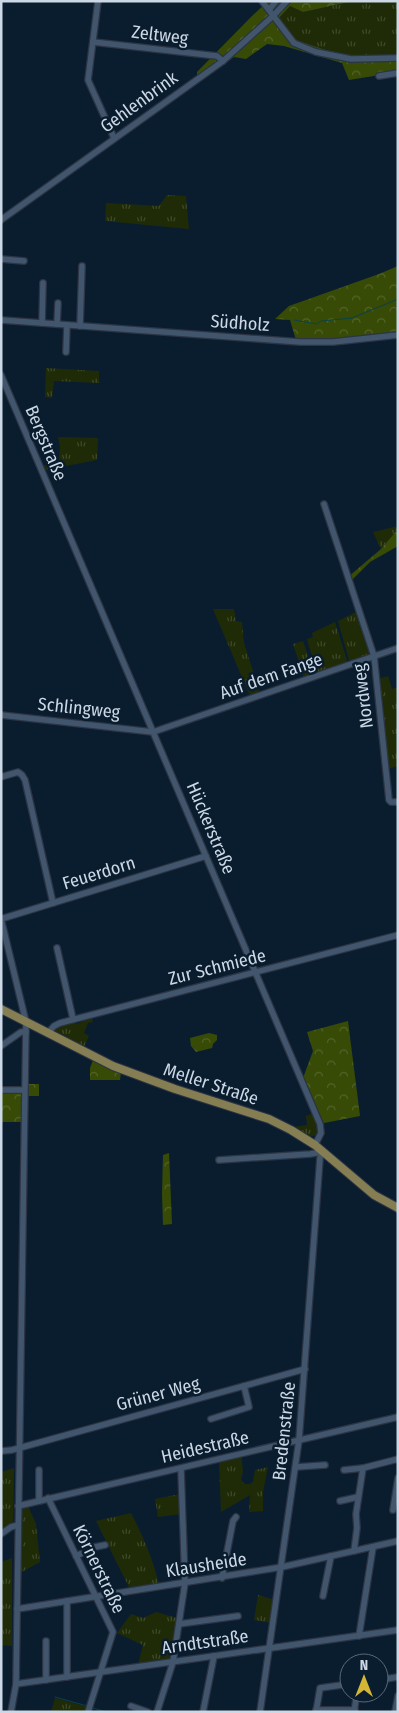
<svg xmlns="http://www.w3.org/2000/svg" width="399" height="1713" viewBox="0 0 399 1713" font-family="'Fira Sans Condensed',sans-serif">
	<defs>
		<pattern id="grass-tufts" width="24" height="20" patternUnits="userSpaceOnUse" patternTransform="scale(1.25)"><rect width="24" height="20" fill="#1f2b06"/><path d="M3 7l-1-3M5 7V3M7 7l1-3M15 17l-1-3M17 17v-4M19 17l1-3" fill="none" stroke="#3e492a"/></pattern>
		<pattern id="forest-crowns" width="20" height="18" patternUnits="userSpaceOnUse" patternTransform="scale(1.25)"><rect width="20" height="18" fill="#374b06"/><path d="M2 6a3 3 0 1 1 6 0M12 15a3 3 0 1 1 6 0" fill="none" stroke="#53642a"/></pattern>
	</defs>
	<rect width="100%" height="100%" fill="#0a1d2f"/>
	<g fill="url(#grass-tufts)">
		<path d="M354,1h44v54h-46l-17,-2 -42,-14 -14,-21 11,-12 13,6z"/>
		<path d="M167,195l19,1 3,33 -84,-8 1,-18 53,3z"/>
		<path d="M46,368l53,3v12l-45,-2 -2,17 -7,-1z"/>
		<path d="M58,437l40,1 -1,22 -52,10 -3,-4 17,-6 1,-13z"/>
		<path d="M398,526v3l-17,20 -8,-17z"/>
		<path d="M213,609h21l2,12 6,1 2,21 15,47 -1,3 -8,3z"/>
		<path d="M358,611l12,41 -1,3 -16,6 -4,-1 -11,-39z"/>
		<path d="M335,622l12,38 -1,3 -29,11 -10,-35 6,-2 -1,-4z"/>
		<path d="M303,641l11,33 -10,3 -11,-33z"/>
		<path d="M388,676l4,13 6,-2v79l-10,3 -10,-90z"/>
		<path d="M92,1018l1,4 -5,1 -4,10 5,3 -5,11 -27,-12 -2,-5 2,-3 19,-5v2z"/>
		<path d="M314,1113l4,15 -2,7 -7,2 -16,-10 14,-2 -1,-9z"/>
		<path d="M241,1455l2,16 -2,9 3,4h6l3,-2 2,-12 13,-3 -5,25v19l-14,1 1,-17 -29,17 -2,-51z"/>
		<path d="M14,1468l-1,54 -12,9v-59z"/>
		<path d="M180,1494l1,20 -23,3 -3,-18z"/>
		<path d="M28,1506l8,18 4,38 -20,11v-62z"/>
		<path d="M131,1513c12,23 22,46 28,72l-29,4 -34,-68z"/>
		<path d="M12,1558v88l-11,-1v-83z"/>
		<path d="M258,1595l17,5 -3,23 -18,-3z"/>
		<path d="M156,1612l21,6 -6,42 -33,5 5,-20 -26,-12 14,-19 12,4z"/>
		<path d="M55,1698l32,9 -1,5h-35z"/>
	</g>
	<g fill="url(#forest-crowns)">
		<path d="M268,1h86l-51,11 -13,-6 -11,12 14,21 42,14 17,2h46v17l-49,8 -7,-17 -58,-17 -17,-2 -21,15 -12,-2 -37,27v-12l54,-55z"/>
		<path d="M398,266v66l-77,8h-25l-6,-20 -15,-1 14,-13 90,-32z"/>
		<path d="M398,529v17l-28,16 -20,20 -2,-5 33,-28z"/>
		<path d="M348,1021l12,95 -36,7 -21,-45 10,-27 -6,-19z"/>
		<path d="M209,1033l8,2v5l-4,4 -1,4 -16,4 -5,-6 -1,-8z"/>
		<path d="M93,1060l28,12 -1,8h-30v-12z"/>
		<path d="M28,1084h11v12h-11l-1,26h-26v-30l26,2z"/>
		<path d="M169,1153l3,71 -9,1 -1,-31 1,-39z"/>
	</g>
	<g fill="none" stroke-linecap="round" stroke-linejoin="round">
		<g stroke="#0a414a" stroke-width="1">
			<path d="M294,320l23,4 4,-3 31,-3 46,-19"/>
			<path d="M55,1697l32,9"/>
			<path d="M93,1708l13,4"/>
		</g>
		<g stroke="#2d3444" stroke-width="8">
			<g id="minor">
				<path d="M98,1l-10,79 26,58"/>
				<path d="M262,1l32,42 22,9 35,7 47,-1"/>
				<path d="M269,10l7,-9"/>
				<path d="M93,42l124,14 6,5"/>
				<path d="M379,76l19,-3"/>
				<path d="M1,220l222,-159 50,-45 14,-15"/>
				<path d="M1,259l23,2"/>
				<path d="M1,320l299,22h33l65,-7"/>
				<path d="M42,323l1,-40"/>
				<path d="M57,324l1,-21"/>
				<path d="M80,326l2,-60"/>
				<path d="M66,352l1,-27"/>
				<path d="M1,375l319,749 1,9 -6,12"/>
				<path d="M324,504l50,152 15,144 2,2h7"/>
				<path d="M1,715l152,17 245,-84"/>
				<path d="M1,777l17,-5 4,3 3,5 28,123"/>
				<path d="M1,919l25,103 -10,662 -5,28"/>
				<path d="M1,919l205,-63"/>
				<path d="M57,948l16,71"/>
				<path d="M48,1033l6,-7 6,-3 338,-88"/>
				<path d="M1,1046l20,-14h5"/>
				<path d="M1,1090h23"/>
				<path d="M219,1160l91,-6 12,-2"/>
				<path d="M211,1419l38,-12 -5,-21"/>
				<path d="M2,1451l10,-1 293,-81"/>
				<path d="M296,1467l29,-2"/>
				<path d="M344,1470l19,-2 35,-9"/>
				<path d="M48,1498l65,134 -25,80"/>
				<path d="M39,1501v-31"/>
				<path d="M340,1501l18,-4"/>
				<path d="M18,1506l380,-89"/>
				<path d="M393,1510l5,-32"/>
				<path d="M1,1534l10,-7 7,-2"/>
				<path d="M354,1551l3,-23 -1,-14 7,-46"/>
				<path d="M76,1556l19,-9 10,-2"/>
				<path d="M222,1578l11,-57 3,-4"/>
				<path d="M323,1596l8,-40"/>
				<path d="M67,1601v76"/>
				<path d="M17,1609l265,-42 116,-26"/>
				<path d="M179,1624l59,-8"/>
				<path d="M359,1636l14,-89"/>
				<path d="M46,1641v39"/>
				<path d="M379,1680l19,-3"/>
				<path d="M16,1684l382,-54"/>
				<path d="M131,1706l17,6"/>
				<path d="M316,1710h39"/>
				<path d="M157,1712l16,-50 12,-79 -4,-114"/>
				<path d="M203,1712l11,-56"/>
				<path d="M260,1712l39,-272 21,-282 2,-6"/>
				<path d="M316,1712l4,-24 29,-4"/>
				<path d="M354,1712l3,-19"/>
				<path d="M395,1712l3,-16"/>
			</g>
		</g>
		<g stroke="#2d3444" stroke-width="10">
			<path id="major" d="M1,1009l112,57 62,23 94,30 22,11 24,15 59,50 24,13"/>
		</g>
		<use href="#minor" stroke="#41566c" stroke-width="5.5"/>
		<use href="#major" stroke="#857e53" stroke-width="8"/>
	</g>
	<g text-anchor="middle" dominant-baseline="central" stroke-width="5" stroke-linejoin="round" paint-order="stroke">
		<g font-size="18" fill="#ccd8e5" stroke="#0a1d2f">
			<text transform="translate(160 35) rotate(7)">Zeltweg</text>
			<text transform="translate(139 102) rotate(-36)">Gehlenbrink</text>
			<text transform="translate(240 323) rotate(4)">Südholz</text>
			<text transform="translate(46 443) rotate(67)">Bergstraße</text>
			<text transform="translate(271 676) rotate(-19)">Auf dem Fange</text>
			<text transform="translate(363 696) rotate(-97)">Nordweg</text>
			<text transform="translate(79 708) rotate(6)">Schlingweg</text>
			<text transform="translate(211 828) rotate(67)">Hückerstraße</text>
			<text transform="translate(99 873) rotate(-17)">Feuerdorn</text>
			<text transform="translate(217 967) rotate(-14)">Zur Schmiede</text>
			<text transform="translate(211 1084) rotate(18)">Meller Straße</text>
			<text transform="translate(158 1394) rotate(-15)">Grüner Weg</text>
			<text transform="translate(284 1431) rotate(-84)">Bredenstraße</text>
			<text transform="translate(205 1447) rotate(-13)">Heidestraße</text>
			<text transform="translate(206 1565) rotate(-9)">Klausheide</text>
			<text transform="translate(99 1569) rotate(64)">Körnerstraße</text>
			<text transform="translate(205 1642) rotate(-8)">Arndtstraße</text>
		</g>
	</g>
	<rect width="399" height="1713" fill="none" stroke="#ccd8e5" stroke-width="5"/>
	<g transform="translate(364 1678)"><circle r="24" fill="#0a1d2f" stroke="#586878"/>
	<path d="M0-4L9 19L0 12L-9 19Z" fill="#d3b635"/>
	<text y="-8" font-size="14" font-weight="bold" text-anchor="middle" fill="#ccd8e5">N</text>
	</g>
</svg>
